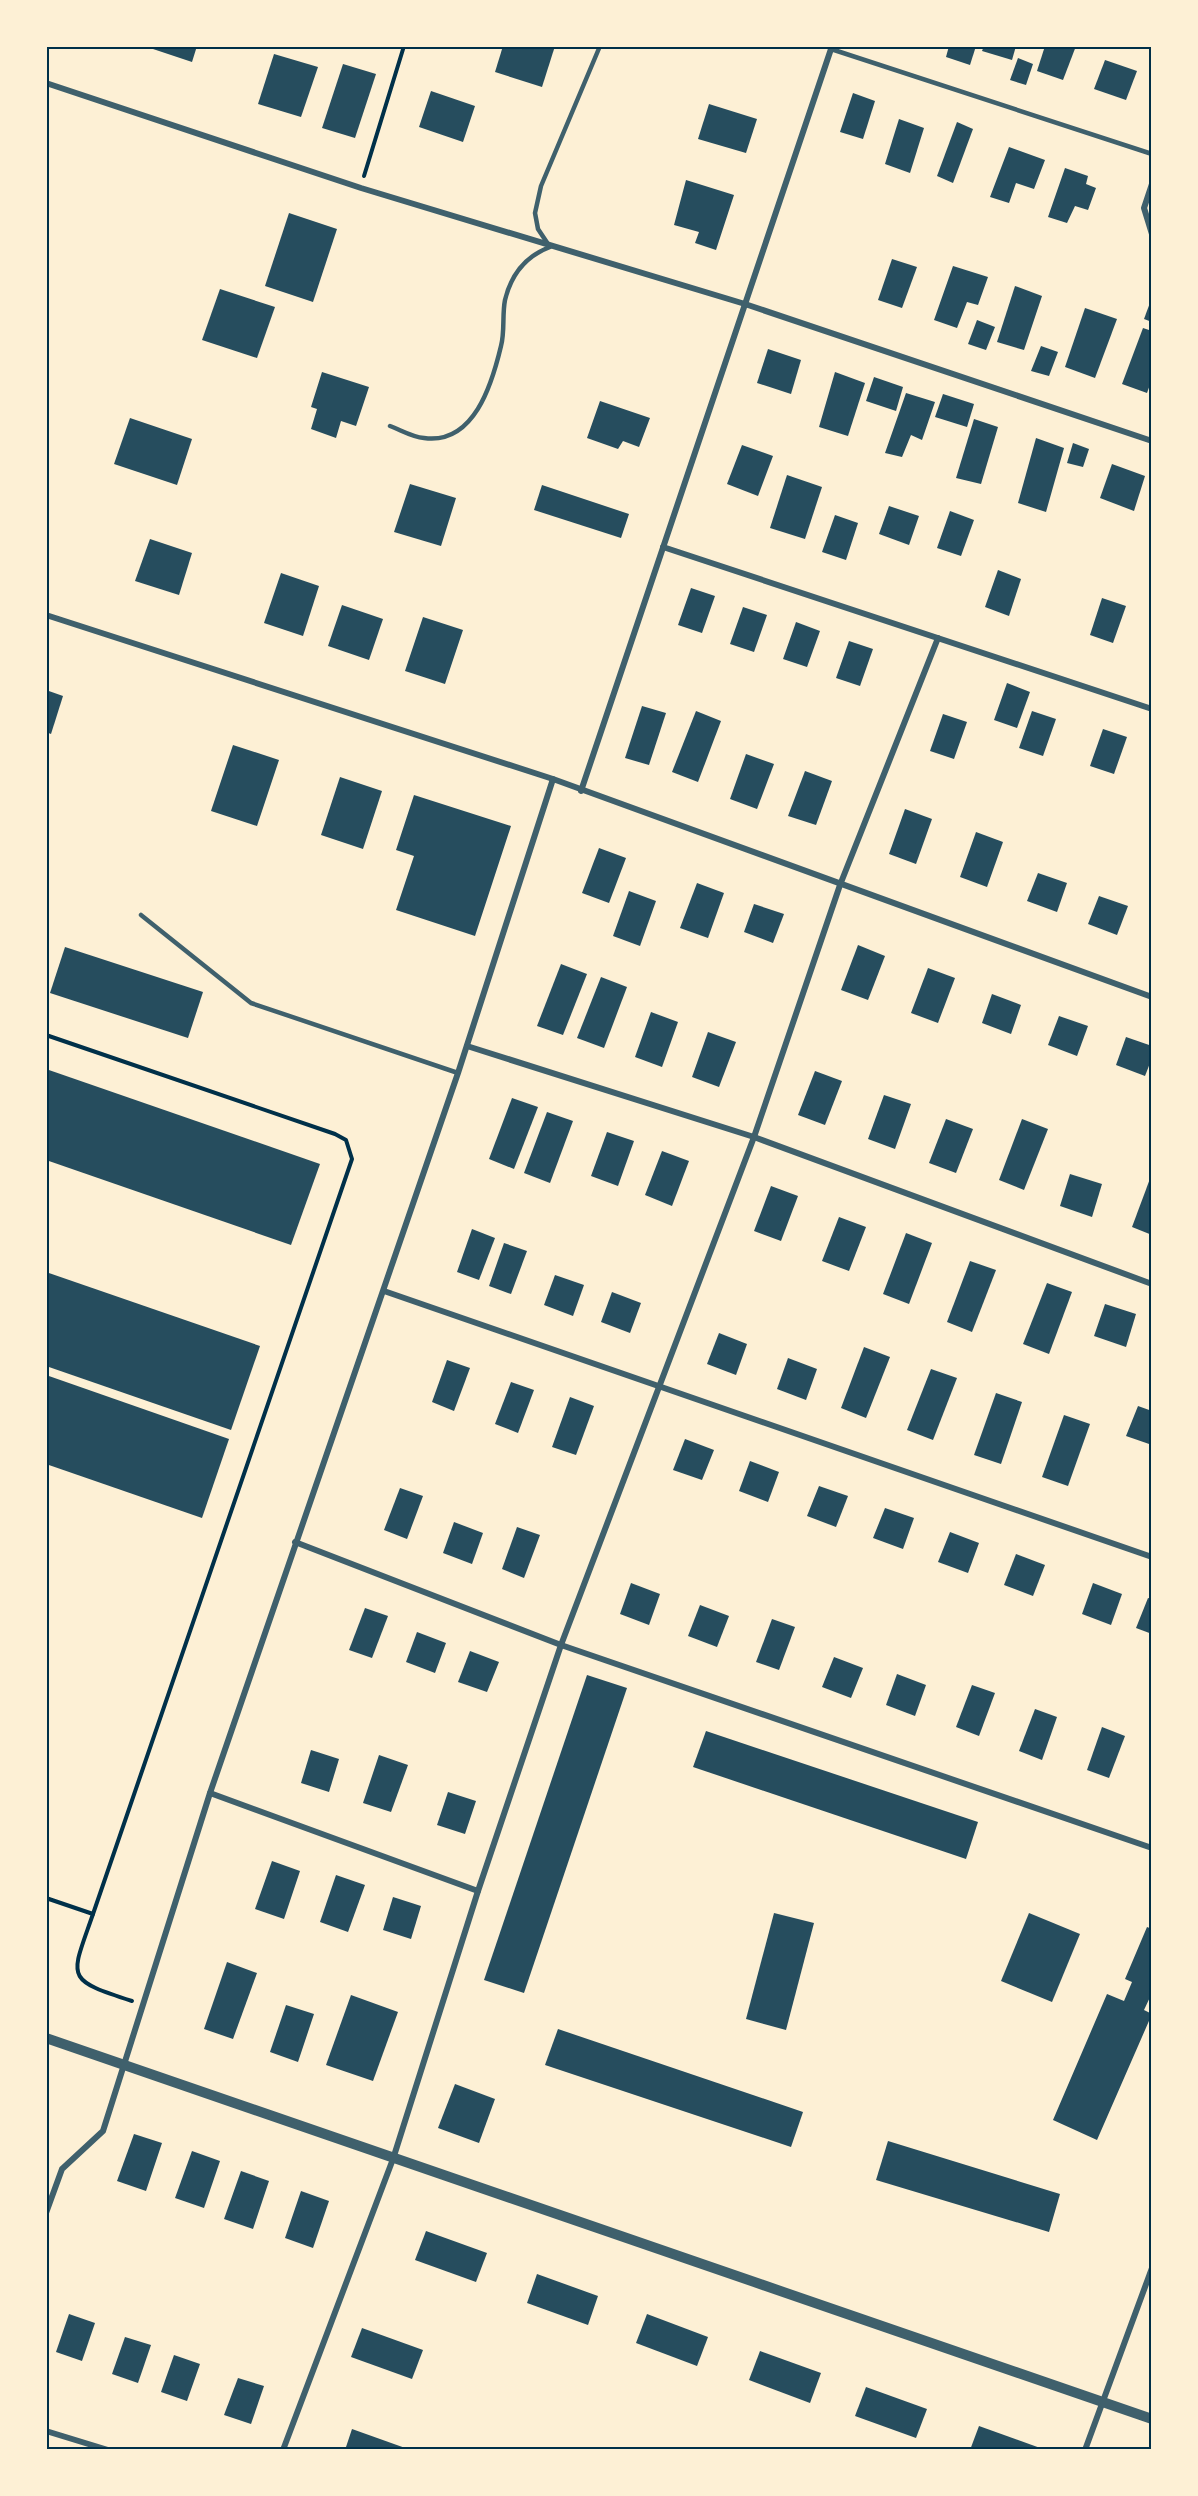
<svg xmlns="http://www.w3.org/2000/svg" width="1198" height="2496" viewBox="0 0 1198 2496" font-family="'DejaVu Sans',sans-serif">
	<rect width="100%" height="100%" fill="#fdf0d5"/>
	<g fill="#264d5e">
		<path d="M144,46h53l-5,16z"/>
		<path d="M503,46h52l-13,41 -47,-15z"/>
		<path d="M949,46h27l-6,19 -24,-8z"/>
		<path d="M984,46h32l-4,14 -30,-9z"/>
		<path d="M1045,46h31l-13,34 -26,-9z"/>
		<path d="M274,54l44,13 -17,50 -43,-13z"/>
		<path d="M1018,58l15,6 -7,21 -16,-5z"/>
		<path d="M1105,60l32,11 -11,29 -32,-11z"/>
		<path d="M343,64l33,10 -21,64 -33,-10z"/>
		<path d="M431,91l44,15 -12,36 -44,-15z"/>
		<path d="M853,93l22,8 -12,38 -23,-7z"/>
		<path d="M709,104l48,15 -11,34 -48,-14z"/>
		<path d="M899,119l25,9 -14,45 -25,-9z"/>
		<path d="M957,122l16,7 -20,54 -16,-7z"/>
		<path d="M1009,147l36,13 -11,29 -18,-6 -7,20 -19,-6z"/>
		<path d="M1065,168l23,8 -2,8 10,4 -8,22 -13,-4 -8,17 -19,-6z"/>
		<path d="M686,180l48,15 -18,55 -21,-7 4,-11 -25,-7z"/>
		<path d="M289,213l48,16 -24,73 -48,-16z"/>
		<path d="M892,259l25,8 -15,41 -24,-8z"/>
		<path d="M953,266l35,11 -10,28 -11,-3 -10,26 -23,-8z"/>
		<path d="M1015,286l27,10 -18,54 -27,-8z"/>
		<path d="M220,289l55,18 -18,51 -55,-18z"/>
		<path d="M1151,300h1v22l-8,-3z"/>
		<path d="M1085,308l32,11 -22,59 -30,-11z"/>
		<path d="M977,320l18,7 -9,23 -18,-6z"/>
		<path d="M1143,328l9,3v48l-5,14 -25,-9z"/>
		<path d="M1041,346l17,6 -9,24 -18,-5z"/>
		<path d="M768,349l33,11 -10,34 -34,-11z"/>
		<path d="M322,372l47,15 -13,39 -15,-5 -5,17 -25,-9 6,-20 -6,-2z"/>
		<path d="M835,372l30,11 -17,53 -29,-9z"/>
		<path d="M874,377l29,10 -7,24 -30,-10z"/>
		<path d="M906,393l29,9 -13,38 -11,-5 -9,22 -17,-4z"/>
		<path d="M943,394l31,10 -7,23 -32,-10z"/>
		<path d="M600,401l50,17 -11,29 -16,-6 -5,8 -31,-11z"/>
		<path d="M130,418l62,21 -15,46 -63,-21z"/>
		<path d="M974,419l24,8 -17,57 -25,-6z"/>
		<path d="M1036,438l28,10 -18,64 -28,-9z"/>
		<path d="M1073,443l16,6 -6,18 -16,-4z"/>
		<path d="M742,445l31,11 -15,40 -31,-12z"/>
		<path d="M1112,464l33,12 -11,35 -34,-13z"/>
		<path d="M787,475l35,12 -17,52 -35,-11z"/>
		<path d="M410,484l46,14 -15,48 -47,-14z"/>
		<path d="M542,485l87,29 -8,24 -87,-28z"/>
		<path d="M889,506l30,10 -10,29 -30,-11z"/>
		<path d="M950,511l24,9 -13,36 -24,-8z"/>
		<path d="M835,515l23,8 -12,37 -24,-8z"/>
		<path d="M150,539l42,14 -13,42 -44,-14z"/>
		<path d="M998,570l23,9 -12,37 -24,-9z"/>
		<path d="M281,573l38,13 -16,50 -39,-13z"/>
		<path d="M691,588l24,8 -13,37 -24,-8z"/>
		<path d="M1102,598l24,8 -13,37 -23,-8z"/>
		<path d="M342,605l41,14 -14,41 -41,-14z"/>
		<path d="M743,607l24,8 -13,37 -24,-8z"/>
		<path d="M423,617l40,13 -18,54 -40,-13z"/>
		<path d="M796,622l24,9 -13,36 -24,-8z"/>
		<path d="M849,641l24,8 -13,37 -24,-8z"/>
		<path d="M1007,683l23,9 -13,36 -23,-8z"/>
		<path d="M46,690l17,6 -12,38 -5,-2z"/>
		<path d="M642,706l24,7 -17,52 -24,-7z"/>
		<path d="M696,711l25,10 -23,61 -26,-10z"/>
		<path d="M1032,711l24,8 -13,37 -24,-8z"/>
		<path d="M943,714l24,8 -13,37 -24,-8z"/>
		<path d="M1103,729l24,8 -13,37 -24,-8z"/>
		<path d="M233,745l46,15 -22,66 -46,-15z"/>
		<path d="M746,754l28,10 -17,45 -27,-10z"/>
		<path d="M805,771l27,10 -16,44 -28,-9z"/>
		<path d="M340,777l42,14 -19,58 -42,-14z"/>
		<path d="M414,795l97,31 -36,110 -79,-26 18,-54 -18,-6z"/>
		<path d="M905,809l27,10 -16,45 -27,-10z"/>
		<path d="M976,832l27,10 -16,45 -27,-10z"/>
		<path d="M599,848l27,10 -17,45 -27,-10z"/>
		<path d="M1038,873l29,10 -10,29 -30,-11z"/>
		<path d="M697,883l27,10 -16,45 -28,-10z"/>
		<path d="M629,891l27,10 -16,45 -27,-10z"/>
		<path d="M1099,896l29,10 -11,29 -29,-11z"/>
		<path d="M754,904l30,10 -11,29 -29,-11z"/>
		<path d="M858,945l27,11 -17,44 -27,-10z"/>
		<path d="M65,947l138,45 -15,46 -138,-45z"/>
		<path d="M561,964l26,10 -24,61 -26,-9z"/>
		<path d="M928,968l27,10 -17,45 -27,-10z"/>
		<path d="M601,977l26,10 -23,61 -27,-10z"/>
		<path d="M992,994l29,11 -10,29 -29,-11z"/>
		<path d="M651,1012l27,10 -16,45 -27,-10z"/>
		<path d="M1059,1016l29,10 -11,30 -29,-11z"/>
		<path d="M708,1032l28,10 -17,45 -27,-10z"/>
		<path d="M1126,1037l26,9v12l-7,18 -29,-11z"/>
		<path d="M46,1069l274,95 -29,81 -245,-85z"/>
		<path d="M815,1071l27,10 -17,44 -27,-10z"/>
		<path d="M884,1095l27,9 -16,45 -27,-10z"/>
		<path d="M512,1098l26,9 -24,62 -25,-10z"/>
		<path d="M547,1112l26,9 -23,62 -26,-10z"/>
		<path d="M946,1119l27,10 -17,44 -27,-10z"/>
		<path d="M1022,1119l26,10 -24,61 -25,-10z"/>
		<path d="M607,1132l27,9 -16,45 -27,-10z"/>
		<path d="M662,1151l27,10 -17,45 -27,-11z"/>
		<path d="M1070,1174l32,10 -10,33 -32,-11z"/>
		<path d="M1151,1176h1v59l-20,-8z"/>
		<path d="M771,1186l27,10 -17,45 -27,-10z"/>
		<path d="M839,1217l27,10 -17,44 -27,-10z"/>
		<path d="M472,1229l23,9 -16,42 -22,-8z"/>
		<path d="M906,1233l26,10 -23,61 -26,-10z"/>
		<path d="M504,1243l23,8 -16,43 -22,-8z"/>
		<path d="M970,1261l26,9 -24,62 -25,-10z"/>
		<path d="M46,1272l214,74 -29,84 -185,-64z"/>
		<path d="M555,1275l29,10 -11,31 -29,-11z"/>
		<path d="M1047,1283l25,9 -23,62 -26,-10z"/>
		<path d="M612,1292l29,11 -11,30 -29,-11z"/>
		<path d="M1105,1304l31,10 -10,33 -32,-11z"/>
		<path d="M719,1333l28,11 -11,31 -29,-11z"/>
		<path d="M864,1347l26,10 -24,61 -25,-10z"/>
		<path d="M788,1358l29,11 -11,31 -29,-11z"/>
		<path d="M447,1360l23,8 -16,43 -22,-9z"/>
		<path d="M931,1369l26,9 -24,62 -26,-10z"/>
		<path d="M46,1375l183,64 -27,79 -156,-54z"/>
		<path d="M511,1382l23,8 -16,43 -23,-9z"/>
		<path d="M996,1393l26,9 -21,62 -27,-9z"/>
		<path d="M570,1397l24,9 -18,49 -24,-8z"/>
		<path d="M1138,1406l14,5v34l-26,-9z"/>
		<path d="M1064,1415l26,9 -22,62 -26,-9z"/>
		<path d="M685,1439l29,11 -12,30 -29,-10z"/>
		<path d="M750,1461l29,11 -11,30 -29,-11z"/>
		<path d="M819,1486l29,10 -12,31 -29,-11z"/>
		<path d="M400,1488l23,8 -16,43 -23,-9z"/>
		<path d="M885,1508l29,10 -11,31 -30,-11z"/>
		<path d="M454,1522l29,11 -11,31 -29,-11z"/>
		<path d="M517,1527l23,8 -16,43 -22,-9z"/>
		<path d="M950,1532l29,11 -11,30 -30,-11z"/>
		<path d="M1016,1554l29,11 -12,31 -29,-11z"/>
		<path d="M631,1583l29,11 -11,31 -29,-11z"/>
		<path d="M1093,1583l29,11 -11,31 -29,-11z"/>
		<path d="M1148,1598l4,1v35l-16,-6z"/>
		<path d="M700,1605l29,11 -12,31 -29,-11z"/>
		<path d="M365,1608l23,8 -16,42 -23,-8z"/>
		<path d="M772,1619l23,8 -16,43 -23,-8z"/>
		<path d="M417,1632l29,11 -11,30 -29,-11z"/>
		<path d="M470,1651l29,11 -12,30 -29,-10z"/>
		<path d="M834,1657l29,11 -12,30 -29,-11z"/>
		<path d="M897,1674l29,11 -11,31 -29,-11z"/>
		<path d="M587,1675l40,13 -103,305 -40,-13z"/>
		<path d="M972,1685l23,8 -16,43 -23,-9z"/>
		<path d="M1035,1709l22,8 -15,43 -23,-9z"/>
		<path d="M1102,1727l23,9 -16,42 -22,-8z"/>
		<path d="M706,1731l272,91 -12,37 -273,-92z"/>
		<path d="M311,1750l28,9 -10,33 -28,-9z"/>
		<path d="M379,1755l29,10 -17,47 -28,-9z"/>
		<path d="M448,1792l28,9 -11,33 -28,-9z"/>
		<path d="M272,1861l28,10 -16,48 -29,-10z"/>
		<path d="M336,1875l29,10 -17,47 -28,-10z"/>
		<path d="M393,1897l28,9 -10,33 -28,-9z"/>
		<path d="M774,1913l40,10 -28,107 -40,-11z"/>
		<path d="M1029,1913l51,21 -28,68 -51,-21z"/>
		<path d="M1147,1927l5,2v64l-8,17 8,4 -55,126 -44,-20 54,-126 17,7 8,-19 -7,-3z"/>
		<path d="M227,1962l30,11 -24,66 -29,-10z"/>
		<path d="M351,1995l47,17 -25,69 -47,-16z"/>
		<path d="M286,2005l28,9 -16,48 -28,-10z"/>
		<path d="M558,2029l245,83 -12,35 -246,-82z"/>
		<path d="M455,2084l40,15 -16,44 -41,-15z"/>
		<path d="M134,2134l28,9 -16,48 -29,-10z"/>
		<path d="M888,2141l172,53 -11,38 -173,-52z"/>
		<path d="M192,2151l28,10 -16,47 -29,-10z"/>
		<path d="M241,2171l28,10 -16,48 -29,-10z"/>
		<path d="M301,2191l28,10 -16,47 -28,-10z"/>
		<path d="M426,2231l61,22 -11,29 -61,-22z"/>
		<path d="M537,2274l61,22 -10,29 -61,-22z"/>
		<path d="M69,2314l26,9 -13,38 -26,-9z"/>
		<path d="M647,2314l61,23 -11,29 -61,-23z"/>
		<path d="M362,2328l61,22 -11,29 -61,-22z"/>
		<path d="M125,2337l26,8 -13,38 -26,-9z"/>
		<path d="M760,2351l61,22 -11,30 -61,-23z"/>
		<path d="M174,2355l26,9 -13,37 -26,-9z"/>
		<path d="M238,2378l26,8 -13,38 -27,-9z"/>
		<path d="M866,2387l61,22 -11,29 -61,-22z"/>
		<path d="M979,2426l64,23v1h-73z"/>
		<path d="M352,2429l56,20v1h-63z"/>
	</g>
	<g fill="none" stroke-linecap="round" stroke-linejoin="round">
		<g stroke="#003049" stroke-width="4">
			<path d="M364,176l40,-130"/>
			<path d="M46,1035l289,99 11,6 6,19 -259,755 -47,-16"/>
			<path d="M93,1914c-22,64 -30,65 39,87"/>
		</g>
		<g stroke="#3f606c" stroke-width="4.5">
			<path d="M831,49l321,105"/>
			<path d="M390,426c11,4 22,11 34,12 50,7 68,-54 77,-92 4,-15 1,-31 4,-46 6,-25 21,-44 45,-53l-12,-18 -3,-16 6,-27 59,-140"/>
			<path d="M141,915l110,88 207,70"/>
		</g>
		<g stroke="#3f606c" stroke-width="6">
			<path d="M46,83l315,105 384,116 407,137"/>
			<path d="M1152,184l-8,24 8,26"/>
			<path d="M663,547l489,162"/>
			<path d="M46,615l507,164 599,218"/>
			<path d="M581,791l251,-745"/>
			<path d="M467,1046l287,91 398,147"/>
			<path d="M384,1291l768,266"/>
			<path d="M295,1542l266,103 591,203"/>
			<path d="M210,1793l268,98"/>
			<path d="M46,2213l16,-44 41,-38 107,-338 248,-720 95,-294"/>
			<path d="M46,2431l62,19"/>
			<path d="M283,2450l110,-291 85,-268 83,-246 193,-508 86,-252 98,-247"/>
			<path d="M1085,2450l67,-182"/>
		</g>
		<path stroke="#3f606c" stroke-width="10" d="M46,2038l1106,381"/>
	</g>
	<rect width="1198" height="2496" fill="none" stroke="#fdf0d5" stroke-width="96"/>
	<rect x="48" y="48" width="1102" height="2400" fill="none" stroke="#003049" stroke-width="2"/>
</svg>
